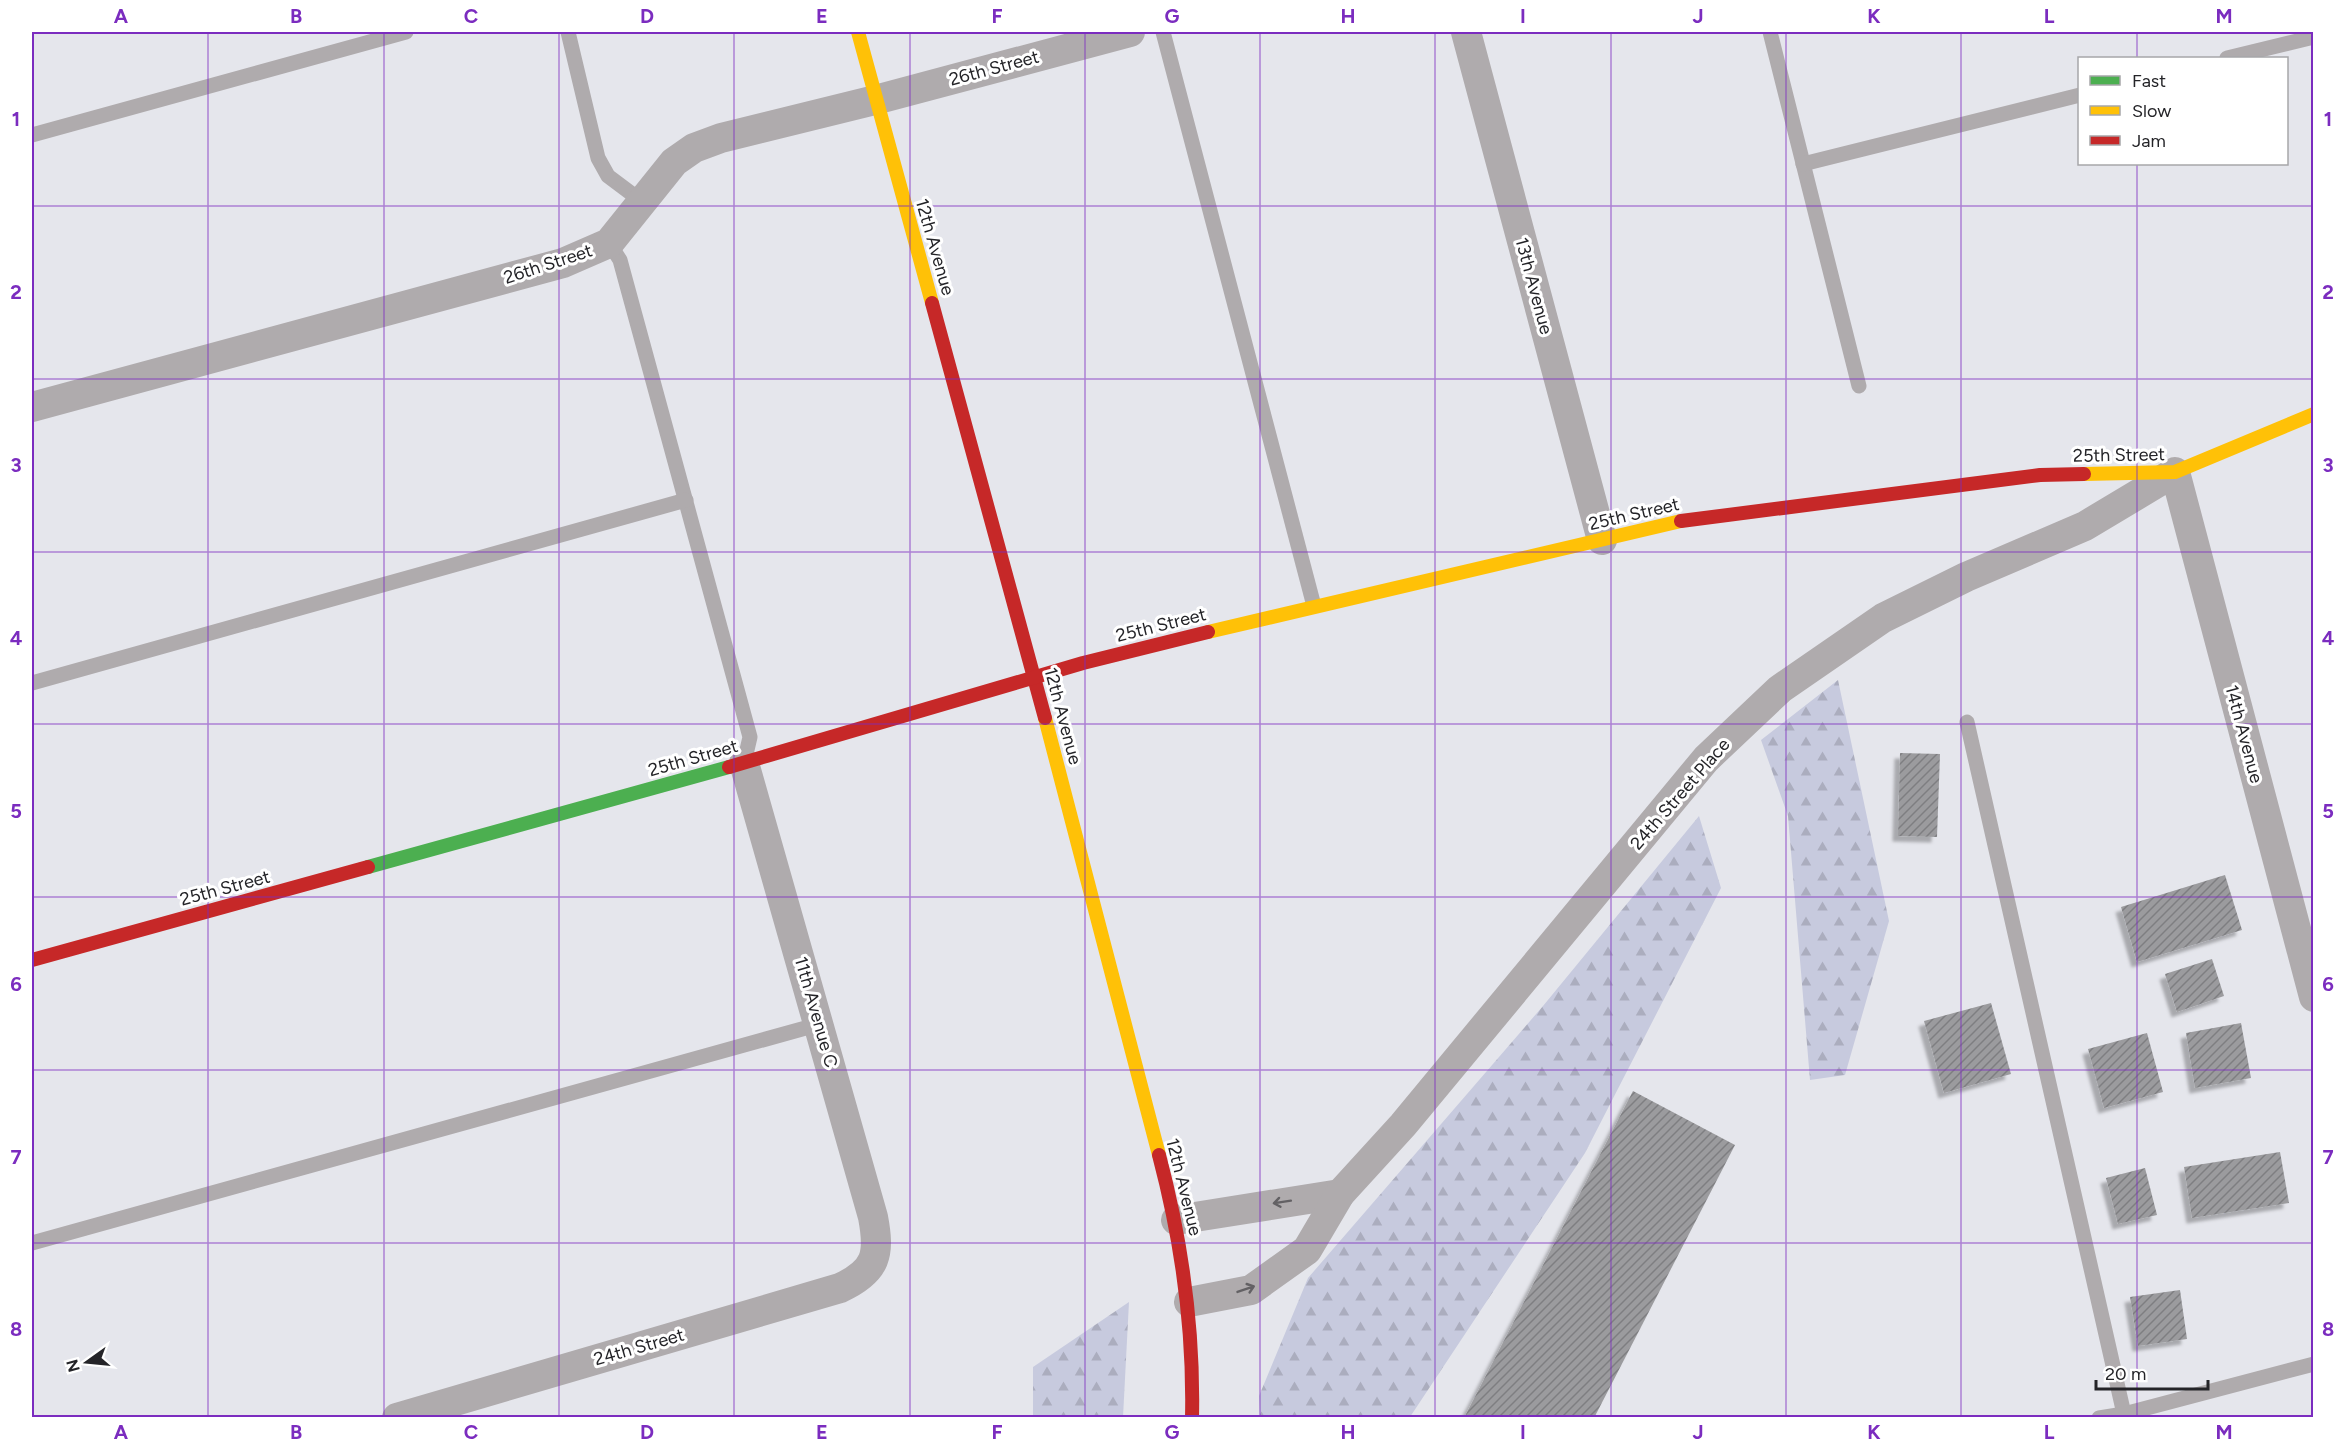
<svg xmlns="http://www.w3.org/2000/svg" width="2345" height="1449" viewBox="0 0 2345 1449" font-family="Figtree,sans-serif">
	<defs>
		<pattern id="forest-firs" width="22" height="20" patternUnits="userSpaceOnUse" patternTransform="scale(1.5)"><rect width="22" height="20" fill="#c7cade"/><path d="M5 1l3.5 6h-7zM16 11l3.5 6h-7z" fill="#abadbe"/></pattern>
		<pattern id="building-hatch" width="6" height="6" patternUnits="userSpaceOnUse" patternTransform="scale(1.5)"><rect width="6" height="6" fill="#9b9b9e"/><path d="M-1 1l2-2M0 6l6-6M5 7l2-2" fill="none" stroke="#7e7e81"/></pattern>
		<filter id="shadow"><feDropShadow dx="-5.5" dy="5.5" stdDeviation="1.5" flood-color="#0004"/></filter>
	</defs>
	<rect width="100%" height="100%" fill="#e5e6ec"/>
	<g fill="url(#forest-firs)">
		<path d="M1838,680l51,241 -44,154 -35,5 -22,-264 -27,-76z"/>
		<path d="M1699,816l22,72 -136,265 -175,264h-150l-1,-21 49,-118 235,-272z"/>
		<path d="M1129,1302l-6,115h-90v-50z"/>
	</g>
	<g fill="url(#building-hatch)" filter="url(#shadow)">
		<path d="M1900,753l40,1 -3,83 -39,-1z"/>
		<path d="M2225,875l17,55 -105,32 -16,-55z"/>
		<path d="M2212,959l12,37 -47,16 -12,-38z"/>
		<path d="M1991,1003l20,71 -67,19 -20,-72z"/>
		<path d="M2241,1023l10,55 -56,10 -9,-55z"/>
		<path d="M2147,1033l16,59 -59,16 -16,-59z"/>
		<path d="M1633,1091l102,54 -141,273h-130z"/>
		<path d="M2280,1152l9,51 -97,15 -8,-51z"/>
		<path d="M2145,1168l12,47 -39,9 -12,-46z"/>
		<path d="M2180,1290l7,49 -49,7 -8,-49z"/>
	</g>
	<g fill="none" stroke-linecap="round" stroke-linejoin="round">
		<g stroke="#afabad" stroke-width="15">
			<path d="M568,32l30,126 10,18 36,27"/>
			<path d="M1163,32l151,574"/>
			<path d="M1770,32l89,354"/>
			<path d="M2227,58l87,-21"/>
			<path d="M32,135l374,-103"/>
			<path d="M1803,164l277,-69"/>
			<path d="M609,243l11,17 130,477 -6,26"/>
			<path d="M32,683l654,-183"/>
			<path d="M1967,722l157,692"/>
			<path d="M32,1243l788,-219"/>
			<path d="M2099,1418l25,-4 190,-50"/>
		</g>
		<g stroke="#afabad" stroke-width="30">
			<path d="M1466,32l136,508"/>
			<path d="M32,407l531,-144 46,-20 65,-81 20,-14 27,-10 154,-38 255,-68"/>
			<path d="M1176,1220l164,-26"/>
			<path d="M1189,1302l62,-12 56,-40 33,-56 63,-69 303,-366 74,-70 103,-71 83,-41 119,-51 90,-54 139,525"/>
			<path d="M397,1418l443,-130c37,-17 40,-34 33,-71l-129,-454"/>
		</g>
		<path stroke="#4caf50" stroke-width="14" d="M368,867l361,-100"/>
		<g stroke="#ffc107" stroke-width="14">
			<path d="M858,32l74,271"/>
			<path d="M2084,474l91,-2 139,-58"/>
			<path d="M1208,632l473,-111"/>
			<path d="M1045,718l114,437"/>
		</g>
		<g stroke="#c62828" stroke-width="14">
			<path d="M932,303l113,415"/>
			<path d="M1681,521l359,-46 44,-1"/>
			<path d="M729,767l354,-104 125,-31"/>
			<path d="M32,960l336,-93"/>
			<path d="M1159,1155c23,87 35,173 33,263"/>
		</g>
	</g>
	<defs><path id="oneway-shaft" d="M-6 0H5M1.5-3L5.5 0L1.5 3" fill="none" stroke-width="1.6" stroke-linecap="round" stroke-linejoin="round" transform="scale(1.5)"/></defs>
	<g stroke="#636164">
		<use href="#oneway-shaft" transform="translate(1282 1202) rotate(171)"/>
		<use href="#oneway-shaft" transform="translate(1246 1289) rotate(-19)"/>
	</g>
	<path fill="none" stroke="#7b2cbf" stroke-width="1.5" stroke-opacity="0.55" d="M208,32v1386M384,32v1386M559,32v1386M734,32v1386M910,32v1386M1085,32v1386M1260,32v1386M1435,32v1386M1611,32v1386M1786,32v1386M1961,32v1386M2137,32v26M2137,164v1254M32,206h2282M32,379h2282M32,552h2282M32,724h2282M32,897h2282M32,1070h2282M32,1243h2282"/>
	<g text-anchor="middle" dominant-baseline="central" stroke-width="6" stroke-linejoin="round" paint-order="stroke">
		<g font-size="18" fill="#242428" stroke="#fff">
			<text transform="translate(994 68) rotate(-15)">26th Street</text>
			<text transform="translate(935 247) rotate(74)">12th Avenue</text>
			<text transform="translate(548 264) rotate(-18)">26th Street</text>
			<text transform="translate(1534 286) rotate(75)">13th Avenue</text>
			<text transform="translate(2119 455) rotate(-1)">25th Street</text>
			<text transform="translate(1634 514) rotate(-13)">25th Street</text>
			<text transform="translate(1161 625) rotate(-14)">25th Street</text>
			<text transform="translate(1063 716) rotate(75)">12th Avenue</text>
			<text transform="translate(2244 734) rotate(75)">14th Avenue</text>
			<text transform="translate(693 758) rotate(-16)">25th Street</text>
			<text transform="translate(1680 794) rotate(-49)">24th Street Place</text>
			<text transform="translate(225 888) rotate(-15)">25th Street</text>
			<text transform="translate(816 1012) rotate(74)">11th Avenue C</text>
			<text transform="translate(1184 1187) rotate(76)">12th Avenue</text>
			<text transform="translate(639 1347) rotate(-16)">24th Street</text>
		</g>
	</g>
	<rect width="2345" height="1449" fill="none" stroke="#ffffff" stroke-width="66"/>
	<rect x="2078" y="57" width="210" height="108" fill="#ffffff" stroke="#a7a7a9" stroke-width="1.5"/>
	<rect x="2090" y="76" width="30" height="9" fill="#4caf50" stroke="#a7a7a9" stroke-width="1.5"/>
	<text x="2132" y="87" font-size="18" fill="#242428">Fast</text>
	<rect x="2090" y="106" width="30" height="9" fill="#ffc107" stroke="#a7a7a9" stroke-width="1.5"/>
	<text x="2132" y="117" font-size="18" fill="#242428">Slow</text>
	<rect x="2090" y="136" width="30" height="9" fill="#c62828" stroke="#a7a7a9" stroke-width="1.5"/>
	<text x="2132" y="147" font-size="18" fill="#242428">Jam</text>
	<g transform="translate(87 1362) rotate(255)" stroke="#ffffff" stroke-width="4.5" paint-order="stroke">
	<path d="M0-4.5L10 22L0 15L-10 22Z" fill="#242428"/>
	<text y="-9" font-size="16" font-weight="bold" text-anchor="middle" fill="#242428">N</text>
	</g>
	<path d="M2096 1380v9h112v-9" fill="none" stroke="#242428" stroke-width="3"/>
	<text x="2105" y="1380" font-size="18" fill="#242428" stroke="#ffffff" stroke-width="4.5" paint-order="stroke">20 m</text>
	<rect x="33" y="33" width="2279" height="1383" fill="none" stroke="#7b2cbf" stroke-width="2"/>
	<g font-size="20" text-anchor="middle" font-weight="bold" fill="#7b2cbf">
		<text x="121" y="23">A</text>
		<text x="296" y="23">B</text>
		<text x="471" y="23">C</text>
		<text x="647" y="23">D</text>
		<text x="822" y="23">E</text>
		<text x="997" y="23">F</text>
		<text x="1172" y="23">G</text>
		<text x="1348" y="23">H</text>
		<text x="1523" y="23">I</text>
		<text x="1698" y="23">J</text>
		<text x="1874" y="23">K</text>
		<text x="2049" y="23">L</text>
		<text x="2224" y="23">M</text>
		<text x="16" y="126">1</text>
		<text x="2328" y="126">1</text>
		<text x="16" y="299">2</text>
		<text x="2328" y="299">2</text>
		<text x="16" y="472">3</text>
		<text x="2328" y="472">3</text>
		<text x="16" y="645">4</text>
		<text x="2328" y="645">4</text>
		<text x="16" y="818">5</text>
		<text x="2328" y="818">5</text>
		<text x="16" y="991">6</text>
		<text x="2328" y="991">6</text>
		<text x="16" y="1164">7</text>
		<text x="2328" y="1164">7</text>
		<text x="16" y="1336">8</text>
		<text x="2328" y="1336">8</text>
		<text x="121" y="1439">A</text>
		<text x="296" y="1439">B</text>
		<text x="471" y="1439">C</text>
		<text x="647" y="1439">D</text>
		<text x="822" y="1439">E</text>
		<text x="997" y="1439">F</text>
		<text x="1172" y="1439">G</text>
		<text x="1348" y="1439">H</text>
		<text x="1523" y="1439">I</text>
		<text x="1698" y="1439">J</text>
		<text x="1874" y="1439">K</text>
		<text x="2049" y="1439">L</text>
		<text x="2224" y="1439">M</text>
	</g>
</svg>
